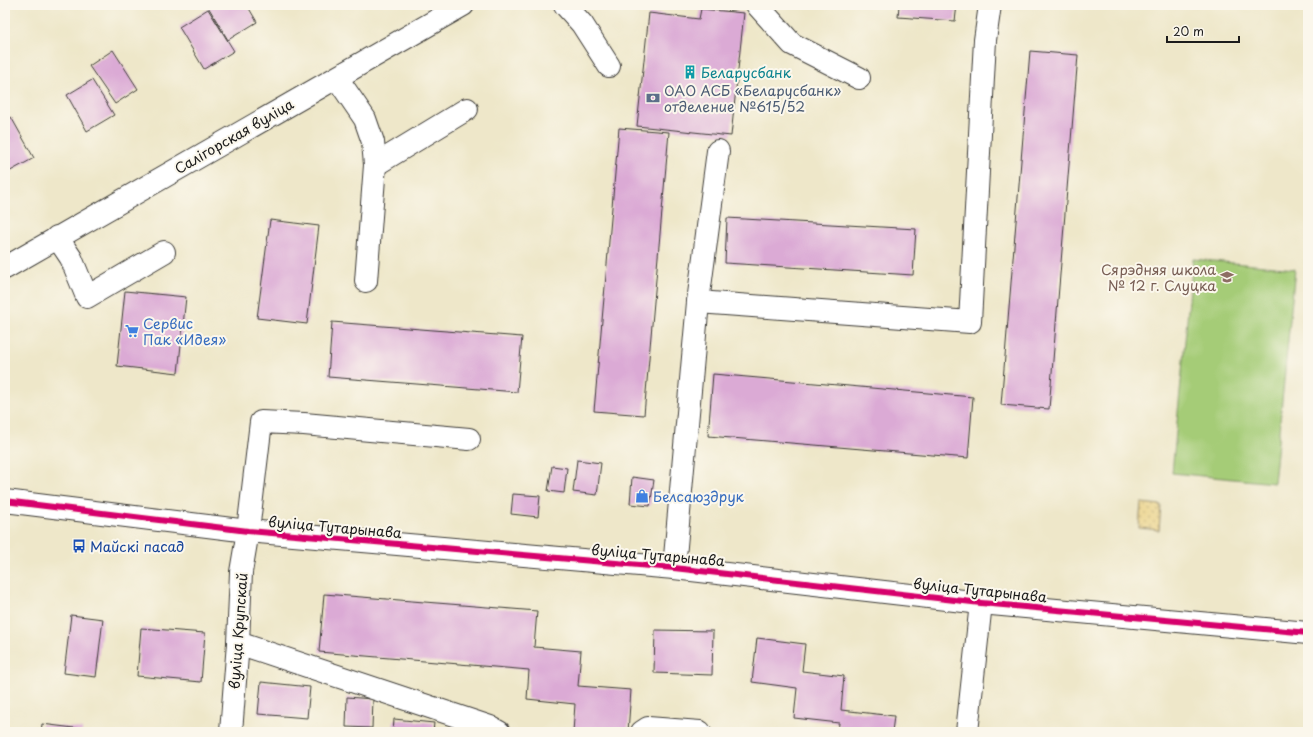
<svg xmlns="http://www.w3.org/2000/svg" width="1313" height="737" viewBox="0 0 1313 737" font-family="'Playpen Sans',sans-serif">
	<defs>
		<pattern id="sand-dots" width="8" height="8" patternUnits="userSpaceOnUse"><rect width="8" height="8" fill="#eeda9e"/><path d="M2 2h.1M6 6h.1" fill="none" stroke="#ccba88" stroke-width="1.8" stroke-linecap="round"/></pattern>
	</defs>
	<rect width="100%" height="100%" fill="#fbf7ec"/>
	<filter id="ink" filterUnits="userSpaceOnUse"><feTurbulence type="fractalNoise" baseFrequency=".025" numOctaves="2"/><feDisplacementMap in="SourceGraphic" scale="8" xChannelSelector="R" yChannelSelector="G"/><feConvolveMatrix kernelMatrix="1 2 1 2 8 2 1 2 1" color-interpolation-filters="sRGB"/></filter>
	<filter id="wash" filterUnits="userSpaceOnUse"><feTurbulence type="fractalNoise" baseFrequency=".012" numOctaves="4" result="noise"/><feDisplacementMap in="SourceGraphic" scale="16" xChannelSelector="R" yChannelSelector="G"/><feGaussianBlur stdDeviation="0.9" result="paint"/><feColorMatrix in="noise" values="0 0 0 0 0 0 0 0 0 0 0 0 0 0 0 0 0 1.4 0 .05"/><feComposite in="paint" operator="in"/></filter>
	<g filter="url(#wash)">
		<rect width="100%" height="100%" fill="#eee7c9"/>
		<path fill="#a5cc77" stroke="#60744a" d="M1193,259l102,10 -21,214 -102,-10z"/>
		<path fill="url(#sand-dots)" stroke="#857b5d" d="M1141,503l20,2 -2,25 -20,-2z"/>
		<g id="blocks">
			<g fill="#dbaad5">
				<path d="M207,5h40l10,17 -29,18z"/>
				<path d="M899,5h58l-2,16 -57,-4z"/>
				<path d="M208,9l26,42 -30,18 -25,-42z"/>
				<path d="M701,9l43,4 -13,123 -94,-10 12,-113 50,6z"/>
				<path d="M113,50l25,39 -23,15 -26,-38z"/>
				<path d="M1030,51l48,4 -29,354 -48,-4z"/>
				<path d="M92,80l22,35 -27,16 -20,-36z"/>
				<path d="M11,117l23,41 -29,16v-53z"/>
				<path d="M619,128l50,4 -25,283 -50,-4z"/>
				<path d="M727,218l189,11 -3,46 -188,-12z"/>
				<path d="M270,220l49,6 -12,98 -50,-6z"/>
				<path d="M125,291l61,6 -8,76 -61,-7z"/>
				<path d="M332,322l190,15 -5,55 -189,-15z"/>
				<path d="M713,374l260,23 -5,61 -260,-22z"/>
				<path d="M577,460l24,3 -4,32 -24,-3z"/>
				<path d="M552,466l15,2 -3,25 -16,-2z"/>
				<path d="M632,477l22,3 -4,26 -20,-2z"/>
				<path d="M513,494l27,2 -2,21 -27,-3z"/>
				<path d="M324,594l213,17 -3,36 47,4 -3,35 53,4 -3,42h-55l2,-28 -48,-5 2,-29 -210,-18z"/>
				<path d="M71,615l32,4 -7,58 -32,-4z"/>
				<path d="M141,628l64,5 -4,49 -64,-6z"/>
				<path d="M655,630l58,1 -1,44 -58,-2z"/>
				<path d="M757,638l48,6 -3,27 42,5 -3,34 53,6 -2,16h-54l1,-9 -45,-5 3,-30 -45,-6z"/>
				<path d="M261,682l49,5 -3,31 -49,-4z"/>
				<path d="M347,697l26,2 -1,29 -26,-1z"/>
				<path d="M394,719l40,4 -1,9h-40z"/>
				<path d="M42,724l40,5v3h-41z"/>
			</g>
		</g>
	</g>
	<g filter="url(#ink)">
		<use href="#blocks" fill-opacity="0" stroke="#3c3a36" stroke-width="1"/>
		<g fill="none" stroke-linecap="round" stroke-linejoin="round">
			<g stroke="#3c3a36" stroke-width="24">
				<g id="minor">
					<path d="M565,5l17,19 27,42"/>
					<path d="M757,5l35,39 67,34"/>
					<path d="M337,78l28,41 8,23 2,23 -9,116"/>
					<path d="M375,165l92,-56"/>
					<path d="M57,237l14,21 16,39 77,-45"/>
					<path d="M698,302l272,20 15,-282 5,-35"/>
					<path d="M5,501l243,30 426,37 307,35 327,30"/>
					<path d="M674,568l24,-266 20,-151"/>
					<path d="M238,643l252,84 9,5"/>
					<path d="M231,732l7,-89 3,-71 7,-41 13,-109 43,2 165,15"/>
					<path d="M642,732l6,-4 52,4"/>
					<path d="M967,732l14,-129"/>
				</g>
			</g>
			<g stroke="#3c3a36" stroke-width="24">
				<path id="major" d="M5,268l458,-263"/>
			</g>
			<use href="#minor" stroke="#fff" stroke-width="22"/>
			<use href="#major" stroke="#fff" stroke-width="22"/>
			<g stroke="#fbf7ec" stroke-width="8">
				<path id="cycleway" d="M5,501l243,30 426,37 307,35 327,30"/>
			</g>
			<use href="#cycleway" stroke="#d6006c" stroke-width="6"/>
		</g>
	</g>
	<defs>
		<g id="building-bare" transform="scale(1.08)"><path d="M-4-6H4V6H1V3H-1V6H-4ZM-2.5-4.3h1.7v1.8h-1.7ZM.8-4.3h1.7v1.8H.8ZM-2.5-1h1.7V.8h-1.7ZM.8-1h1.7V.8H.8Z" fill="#0f9aa8" stroke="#fbf7ec" stroke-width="2.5" paint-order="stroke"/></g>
		<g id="bank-bare" transform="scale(1.08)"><path d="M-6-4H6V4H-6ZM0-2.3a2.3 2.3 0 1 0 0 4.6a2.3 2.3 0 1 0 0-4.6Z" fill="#5c6f8a" stroke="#fbf7ec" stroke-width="2.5" paint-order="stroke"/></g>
		<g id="school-bare" transform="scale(1.08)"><path d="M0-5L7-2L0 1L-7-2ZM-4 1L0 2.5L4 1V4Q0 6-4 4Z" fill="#8d6e63" stroke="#fbf7ec" stroke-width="2.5" paint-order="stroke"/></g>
		<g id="supermarket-bare" transform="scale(1.08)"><path d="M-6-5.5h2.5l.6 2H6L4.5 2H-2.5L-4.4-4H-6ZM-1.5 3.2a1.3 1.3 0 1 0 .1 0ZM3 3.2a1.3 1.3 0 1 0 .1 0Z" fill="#3f7fe0" stroke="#fbf7ec" stroke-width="2.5" paint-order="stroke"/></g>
		<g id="shop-bare" transform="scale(1.08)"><path d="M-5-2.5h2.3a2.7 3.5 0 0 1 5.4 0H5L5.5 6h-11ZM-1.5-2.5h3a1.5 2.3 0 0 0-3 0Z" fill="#3f7fe0" stroke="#fbf7ec" stroke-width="2.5" paint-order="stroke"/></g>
		<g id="bus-bare" transform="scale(1.08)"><path d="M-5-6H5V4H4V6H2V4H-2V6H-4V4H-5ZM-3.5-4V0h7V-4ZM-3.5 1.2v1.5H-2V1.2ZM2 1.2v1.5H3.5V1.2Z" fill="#1a4fb4" stroke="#fbf7ec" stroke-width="2.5" paint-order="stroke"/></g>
	</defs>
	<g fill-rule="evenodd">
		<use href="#building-bare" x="690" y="72"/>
		<use href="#bank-bare" x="653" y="98"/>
		<use href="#school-bare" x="1227" y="277"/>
		<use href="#supermarket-bare" x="132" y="331"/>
		<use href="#shop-bare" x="642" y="496"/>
		<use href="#bus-bare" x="79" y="546"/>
	</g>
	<g text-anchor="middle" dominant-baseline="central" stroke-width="4" stroke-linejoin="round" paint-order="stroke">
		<g font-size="14" fill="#0d838f" stroke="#fbf7ec" text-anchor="start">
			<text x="701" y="72">Беларусбанк</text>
		</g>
		<g font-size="14" fill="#4e5e75" stroke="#fbf7ec" text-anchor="start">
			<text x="664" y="90">ОАО АСБ «Беларусбанк»<tspan x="664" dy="16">отделение №615/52</tspan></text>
		</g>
		<g font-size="14" fill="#1c1c1c" stroke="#fbf7ec">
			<text transform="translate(234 136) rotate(-30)">Салігорская вуліца</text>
			<text transform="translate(335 527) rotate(5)">вуліца Тутарынава</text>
			<text transform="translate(658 555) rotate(5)">вуліца Тутарынава</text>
			<text transform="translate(980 590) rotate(6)">вуліца Тутарынава</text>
			<text transform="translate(238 631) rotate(-86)">вуліца Крупскай</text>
		</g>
		<g font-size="14" fill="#785e54" stroke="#fbf7ec" text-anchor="end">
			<text x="1216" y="269">Сярэдняя школа<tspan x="1216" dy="16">№ 12 г. Слуцка</tspan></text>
		</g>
		<g font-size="14" fill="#366cbe" stroke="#fbf7ec" text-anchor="start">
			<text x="143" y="323">Сервис<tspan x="143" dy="16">Пак «Идея»</tspan></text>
			<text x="653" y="496">Белсаюздрук</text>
		</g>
		<g font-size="14" fill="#164399" stroke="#fbf7ec" text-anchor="start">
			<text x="90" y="546">Майскі пасад</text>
		</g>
	</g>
	<rect width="1313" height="737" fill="none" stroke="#fbf7ec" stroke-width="20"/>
	<path d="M1167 36v6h72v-6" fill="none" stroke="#1c1c1c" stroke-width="2"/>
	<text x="1173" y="36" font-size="12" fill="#1c1c1c" stroke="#fbf7ec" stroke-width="3" paint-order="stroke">20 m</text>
</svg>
